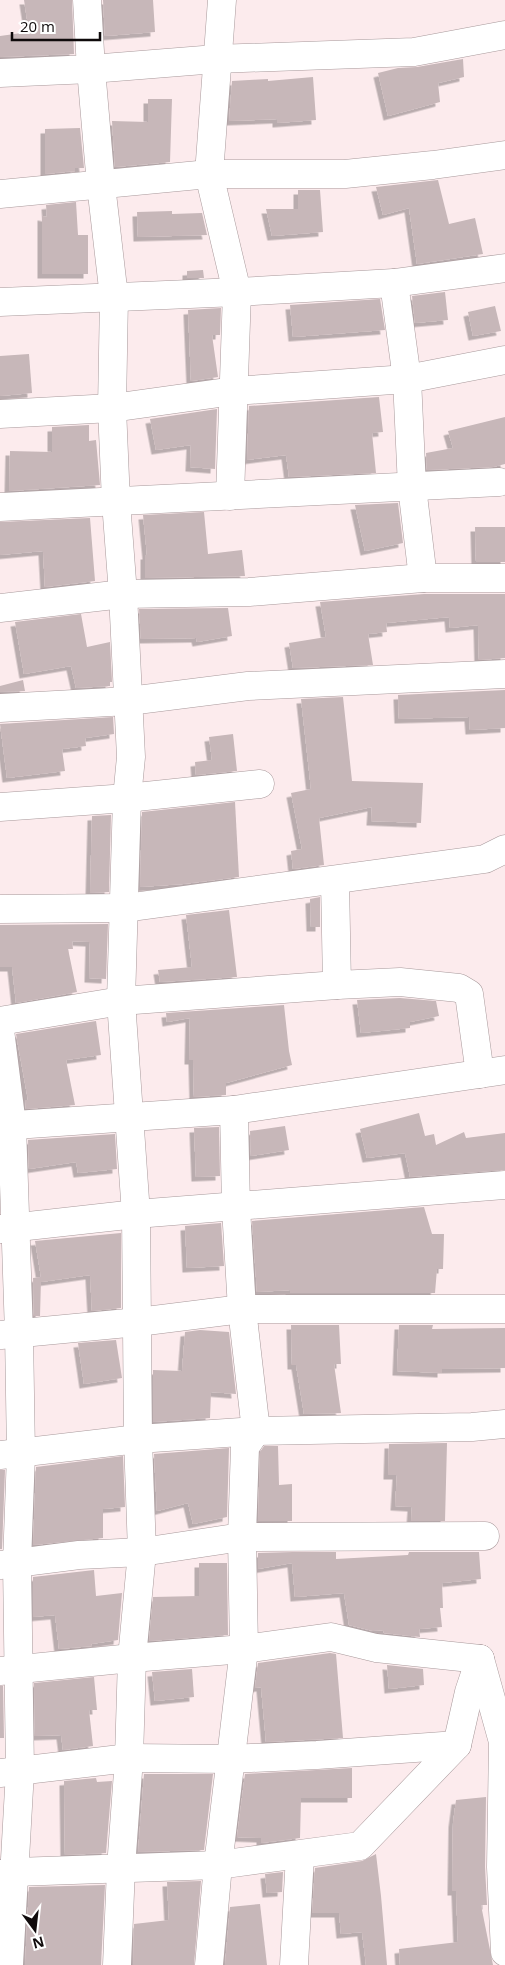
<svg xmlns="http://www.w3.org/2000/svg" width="505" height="1965" viewBox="0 0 505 1965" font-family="'Open Sans',sans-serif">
	<defs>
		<filter id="shadow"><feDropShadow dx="-4.5" dy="4.5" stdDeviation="0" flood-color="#0004"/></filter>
	</defs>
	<rect width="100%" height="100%" fill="#fcebed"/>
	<g fill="#c7b7b9" filter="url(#shadow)">
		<path d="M24,0h48l2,54 -74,3v-21l29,-4z"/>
		<path d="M103,0h50l2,32 -50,4z"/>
		<path d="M463,59l1,18 -26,6 2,19 -52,14 -10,-43 20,-5 19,-1z"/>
		<path d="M313,77l3,43 -39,3v-4l-48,2 3,-40 36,-2v2z"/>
		<path d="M148,99h24l-2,63 -55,5 -3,-46 36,1z"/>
		<path d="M80,128l4,40h-9v3l-30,3v-45z"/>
		<path d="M438,180l11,44 26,-6 8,36 -66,10 -8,-56 -26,7 -7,-28z"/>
		<path d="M298,190h22l3,42 -51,4 -6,-27h32z"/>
		<path d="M76,202l2,33h10v39h-46v-58l5,1 -1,-12z"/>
		<path d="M172,211v3l30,-1 5,22 -69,2 -1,-25z"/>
		<path d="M203,270l1,8h-17v-7z"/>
		<path d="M445,292l3,28 -33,3 -3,-27z"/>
		<path d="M380,299l5,31 -92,7 -3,-32z"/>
		<path d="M495,306l6,25 -28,5 -5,-24z"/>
		<path d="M221,308l-1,27h-8l6,42 -27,4 -3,-71z"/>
		<path d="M29,354l3,39 -32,3v-40z"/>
		<path d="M379,397l4,35 -11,1 4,40 -87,4 -3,-22 -39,5 2,-54z"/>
		<path d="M217,409l-2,60 -25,-2 1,-22 -35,5 -6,-31z"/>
		<path d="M505,417v47l-12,3 -66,3 -1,-17 27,-5 -5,-17z"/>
		<path d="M89,425v16l7,-1 4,45 -91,6 1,-40 42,1v-25z"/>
		<path d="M398,503l5,40 -38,8 -10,-46z"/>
		<path d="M204,512l4,42 34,-4 3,26 -100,2v-23h2l-4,-40z"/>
		<path d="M90,518l5,63 -50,6 -2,-36 -43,4v-33z"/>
		<path d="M475,527h30v35h-29z"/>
		<path d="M424,594h81v64l-26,2 -1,-35 -28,3 -1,-11 -63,6 1,9 -19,2 5,31 -80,3 -4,-25 37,-6 -6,-35z"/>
		<path d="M228,608l4,28 -35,6 -1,-4 -55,1 -2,-30z"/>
		<path d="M81,614l6,33 23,-5 2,40h-2v4l-34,2 -5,-22 -47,8 -9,-52z"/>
		<path d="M23,680l2,11 -25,1v-6z"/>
		<path d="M505,690v38l-35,2 -1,-13 -70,2 -1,-24z"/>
		<path d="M343,697l9,84 71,2 -2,40 -50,-2 1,-14 -53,11 5,47 -31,4 -2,-18 11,-2 -11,-56 20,-4 -10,-90z"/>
		<path d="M113,717l1,17 -29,4 1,8 -24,3 3,22 -58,7 -7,-54z"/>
		<path d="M233,734l4,37 -41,4 -1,-13 17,-2 -3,-23z"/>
		<path d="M235,802l4,75 -56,7 -43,3 2,-75z"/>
		<path d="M111,815l-2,77 -19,1 2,-77z"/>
		<path d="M320,897v30h-9l-1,-28z"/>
		<path d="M229,910l8,67 -77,5 -2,-12 34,-3 -6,-52z"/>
		<path d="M108,924l-2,55 -17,-1 1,-36 -18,-1 1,8h-5l9,43 -61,11 -4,-36h-12v-42z"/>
		<path d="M400,998l36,3 3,15 -29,6v6l-49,5 -4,-33z"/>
		<path d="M284,1005l5,46 3,14 -66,18v12l-32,2 -1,-37h-4l1,-42 -23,4 -1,-9z"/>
		<path d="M96,1021l5,34 -35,5 9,45 -49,4 -1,-9h3l-12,-66z"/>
		<path d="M419,1113l6,23 9,-2 2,11 28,-13 2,6 39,-5v37l-96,7h1l-5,-24 -38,5 -7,-29z"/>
		<path d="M285,1126l4,24 -38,6 -1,-25z"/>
		<path d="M219,1127l1,49 -24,1 -2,-49z"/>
		<path d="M115,1134l2,35 -39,4 -2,-11 -47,7 -1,-29z"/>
		<path d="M424,1207l8,27h12l-1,35h-6l-2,24h-145v-3l-33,2 -5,-71z"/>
		<path d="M221,1223l3,43 -37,2 -2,-42z"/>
		<path d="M121,1233v75l-29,3 -2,-36 -49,7v-3l-1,37h-6l-1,-38 8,-1 -6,-36z"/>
		<path d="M291,1325h48l2,39h-7l7,49 -37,1 -8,-49h-4z"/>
		<path d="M399,1325h34l-1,4 73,-1v40l-63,1v4l-45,-2z"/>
		<path d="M200,1330l29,2 7,62 -25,-2 -1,26 -57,4v-52l29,1 3,-39z"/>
		<path d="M116,1340l6,38 -38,6 -6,-41z"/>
		<path d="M447,1443l-2,78h-34l1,-14 -17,-1 2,-31h-9l1,-31z"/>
		<path d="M264,1446h14l1,39 13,-1v37h-34l2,-69z"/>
		<path d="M229,1448l-2,69 -34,7 -5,-21 -31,8 -3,-57z"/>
		<path d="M123,1456l2,51 -22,2v29l-70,7 3,-78z"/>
		<path d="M0,1470h5l-3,79h-2z"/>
		<path d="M293,1552h43v7l72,-4 1,-3h70l2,27 -39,4 1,25h-3l2,19 -23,2 1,8 -36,-4 -1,-3 -10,1 -24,-6 -5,-32 -49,4 -3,-34 -34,6v-16z"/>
		<path d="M199,1563h28l1,72 -79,6 4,-44 46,-1z"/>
		<path d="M94,1570l2,26 26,-3 -4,47 -27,4 1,2 -33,3 -4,-34 -22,2v-40z"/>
		<path d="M330,1653l6,1 7,84 -77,4 -5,-55 -6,1 3,-25z"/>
		<path d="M387,1665l36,4 1,16 -35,4z"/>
		<path d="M192,1669l2,28 -39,4 -3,-29z"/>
		<path d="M94,1677l3,33h-8l4,36 -30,4 -2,-15 -26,1 -1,-53z"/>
		<path d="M0,1686h3l1,52h-4z"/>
		<path d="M352,1768v30h-51l-1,40 -39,5v-5l-24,-1 8,-63z"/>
		<path d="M144,1774h69l-9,76 -66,2z"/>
		<path d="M96,1778l1,4 15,-1 -6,72 -41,2 -1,-74z"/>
		<path d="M486,1797l-1,70 2,38h-6l12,60h-93l-1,-16 59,-7 -2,-51h-4l1,-68 3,-23z"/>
		<path d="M376,1854l5,42 6,69h-21l-4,-33 -21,2 -2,-21h-27l3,-45 47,-7z"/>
		<path d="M283,1872l-1,20 -15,1 -2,-19z"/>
		<path d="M201,1881l-7,84h-61l1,-41 35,-4 -2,-38z"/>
		<path d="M105,1885l-4,80h-76l4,-78z"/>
		<path d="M260,1904l7,61h-42l5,-58z"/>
	</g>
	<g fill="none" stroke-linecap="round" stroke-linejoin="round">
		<g stroke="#a8999b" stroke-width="29">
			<g id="minor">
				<path d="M87,0l4,69 10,116 13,112 -2,111 4,94 7,92 8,163 -4,41 -6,203 15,213 2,225 4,113 -10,106 -3,100 -8,110 -4,97"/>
				<path d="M222,0l-13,174 28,118 -7,204"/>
				<path d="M0,73l91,-4 125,-10 198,-7 91,-17"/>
				<path d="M0,194l209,-20h136l88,-9 72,-10"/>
				<path d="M394,283l13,96 5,108 11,91"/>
				<path d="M0,302l237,-10 157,-9 111,-15"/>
				<path d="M0,414l112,-6 122,-17 173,-12 98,-19"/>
				<path d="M0,507l499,-25"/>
				<path d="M0,608l123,-14 126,-2 174,-14h82"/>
				<path d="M0,708l129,-7 119,-15 257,-12"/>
				<path d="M0,807l127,-9 133,-14"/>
				<path d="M335,881l2,104"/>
				<path d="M0,909l125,-1 360,-49 20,-10"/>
				<path d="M0,1021l121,-20 216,-16 63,-3 59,6 10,6 11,80"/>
				<path d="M0,1030l12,95 7,208 2,121 -4,109 3,208 -11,194"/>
				<path d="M0,1126l234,-16 271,-40"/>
				<path d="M0,1229l136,-15 369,-29"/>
				<path d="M1,1335l137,-13 104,-13h263"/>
				<path d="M0,1455l138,-16 118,-8 216,-4 33,-3"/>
				<path d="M0,1565l79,-10 63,-3 100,-15 243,-1"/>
				<path d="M480,1659l23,83 -2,125 4,85"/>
				<path d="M0,1671l132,-13 112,-9 87,-12 45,11 104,11"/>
				<path d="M0,1773l129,-15 101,1 87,-4 140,-10"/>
				<path d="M0,1874l15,-2 203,-7 142,-19 97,-101 12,-53 11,-33"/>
				<path d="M209,1965l9,-100 26,-216 -2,-112 3,-90 11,-16 -14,-122 -6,-101 -2,-98"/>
				<path d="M294,1965l6,-110"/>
			</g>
		</g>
		<use href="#minor" stroke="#fff" stroke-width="28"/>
	</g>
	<g transform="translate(35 1930) rotate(165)" stroke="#ffffff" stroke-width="4" paint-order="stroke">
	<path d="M0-4L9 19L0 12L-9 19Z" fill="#0f0a0b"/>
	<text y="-8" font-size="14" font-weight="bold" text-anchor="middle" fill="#0f0a0b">N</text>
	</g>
	<path d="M12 32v8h88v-8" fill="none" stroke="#0f0a0b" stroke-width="2.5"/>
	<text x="20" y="32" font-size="15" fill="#0f0a0b" stroke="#ffffff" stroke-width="4" paint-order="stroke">20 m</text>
</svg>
